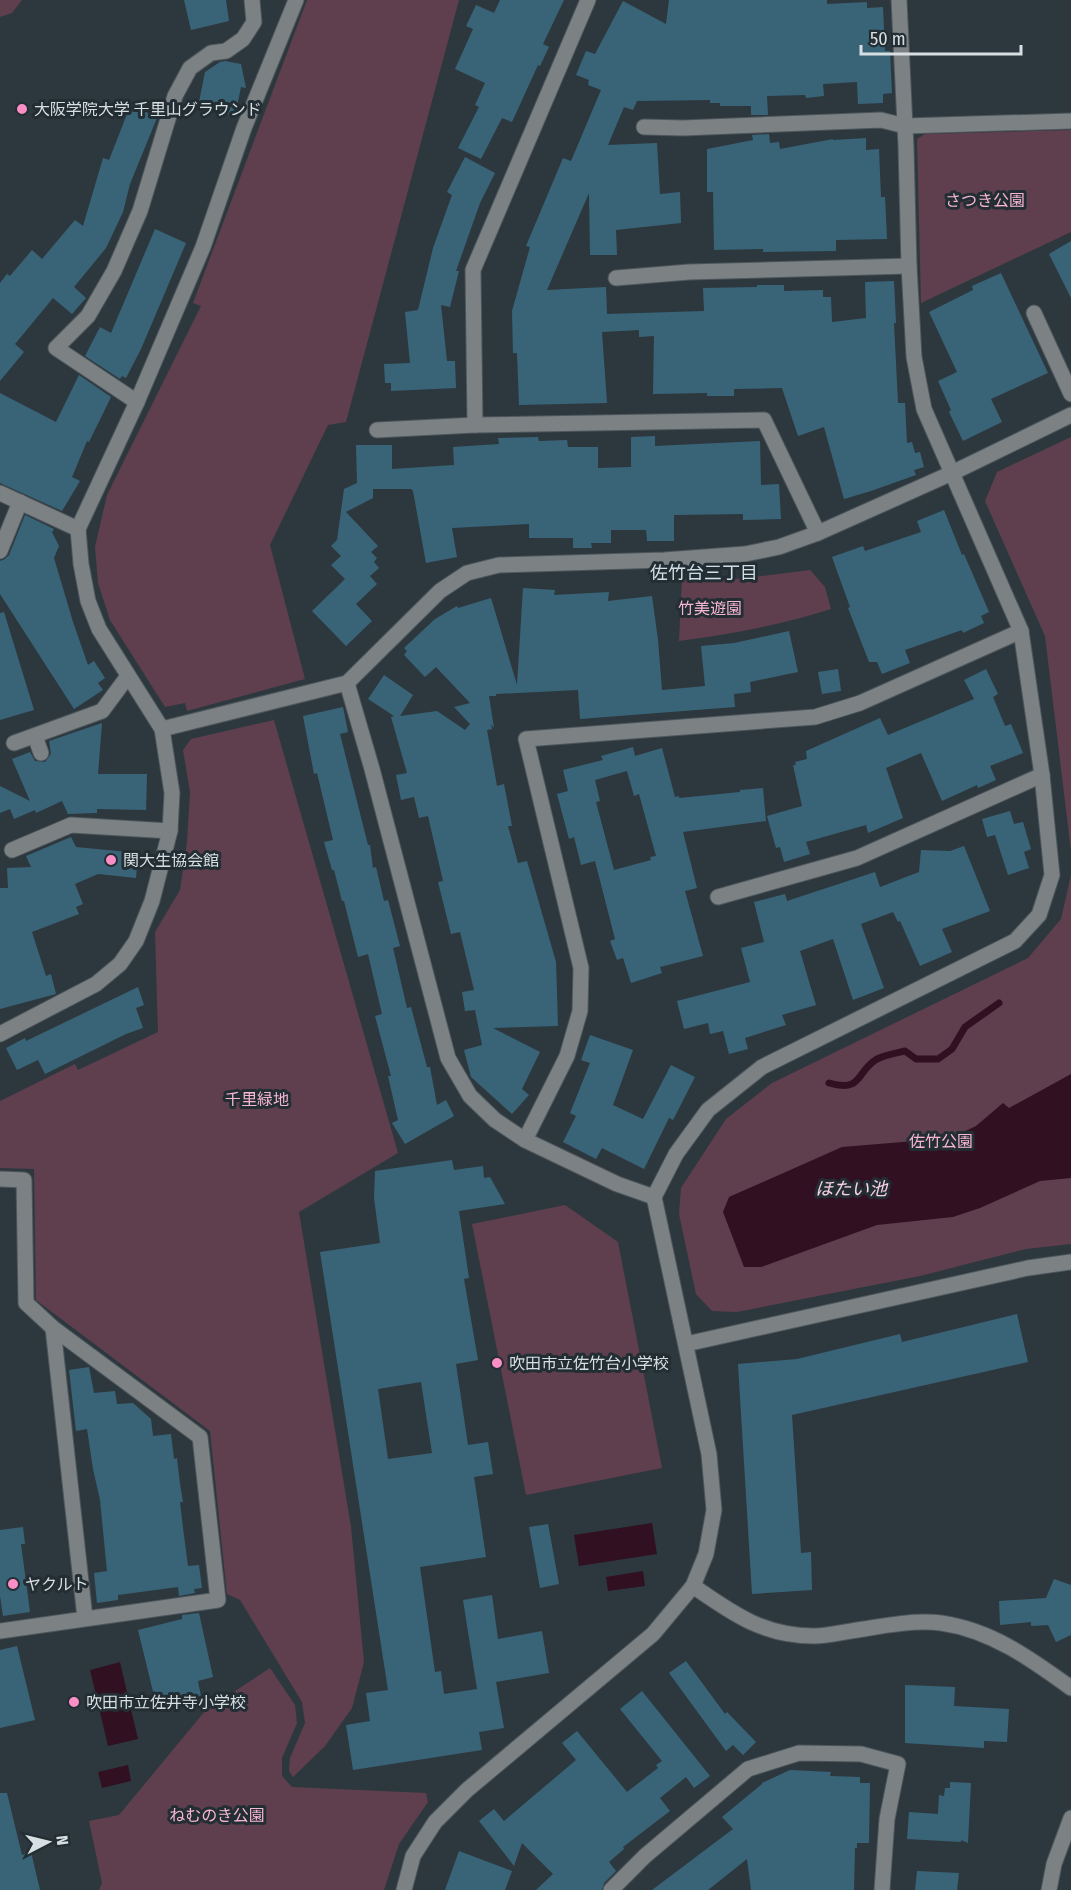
<svg xmlns="http://www.w3.org/2000/svg" width="1071" height="1890" viewBox="0 0 1071 1890" font-family="'Fira Sans Condensed','Noto Sans JP',sans-serif">
	<rect width="100%" height="100%" fill="#2d383e"/>
	<g fill="#5f3f4e">
		<path d="M0,0h22l-10,13 -12,4z"/>
		<path d="M307,0h152l-113,422 -18,3 -58,120 35,134 -118,32 -2,-8 -20,4 -55,-87 -12,-37 -3,-36 12,-52 94,-189 -8,-3z"/>
		<path d="M1071,130v102l-150,71 -4,-164 8,-5z"/>
		<path d="M1071,437v414l-26,-215 -60,-135 12,-29z"/>
		<path d="M810,570l15,17 6,22c-50,16 -100,25 -152,32l3,-62h55z"/>
		<path d="M274,720l124,433 -99,59 52,315 13,135 -12,46 -27,38 -32,31 -4,-6 1,-13 15,-35 -3,-21 -62,-102 -13,-6 -17,-163 -174,-131 -2,-131 -34,-1v-67l75,-37 3,6 80,-38 -3,-100 25,-42 7,-48 3,-50 -7,-42 8,-11z"/>
		<path d="M1071,875v369l-45,5 -106,27 -183,36 -25,-1 -16,-17 -17,-80 2,-26 45,-69 46,-36 256,-125 33,-39z"/>
		<path d="M565,1205l53,37 44,226 -136,27 -54,-271z"/>
		<path d="M270,1668l25,37 2,18 -15,35v18l10,11 134,6 2,9 -29,42 -15,46h-285l3,-7 -13,-62 30,-6 86,-104z"/>
	</g>
	<g fill="#301021">
		<path d="M1071,1074v104l-31,3 -60,27 -27,9 -76,8 -116,42h-17l-21,-55 6,-15 113,-50 109,-9 25,-12 27,-23 6,5z"/>
		<path d="M652,1523l5,31 -78,12 -5,-31z"/>
		<path d="M643,1571l2,15 -37,5 -2,-14z"/>
		<path d="M120,1662l18,77 -30,7 -18,-76z"/>
		<path d="M128,1765l3,16 -29,7 -4,-16z"/>
	</g>
	<g fill="none" stroke-linecap="round" stroke-linejoin="round">
		<path stroke="#301021" stroke-width="7" d="M829,1083c34,10 27,-12 48,-24 8,-4 19,-6 28,-8l11,8h22l14,-10 13,-22 34,-24"/>
	</g>
	<g fill="#396478" fill-rule="evenodd">
		<path d="M184,0h42l3,21 -38,9z"/>
		<path d="M500,0h64l-21,44 6,3 -9,19 -2,-1 -26,57 -10,-4 -21,41 -23,-11 21,-41 -4,-2 10,-22 -30,-14 18,-40 -7,-3 10,-21 18,8z"/>
		<path d="M669,0h158v4l40,-2v6l16,-1 2,44h5l2,42 -9,1v9l-25,1 -1,-22 -34,2 1,12 -18,2 -1,-3 -38,1 1,19h-17v-9h-31v-3h-10v-3l-73,1 -4,9 -9,-3 -16,38 49,-2 3,51 20,-2 1,31 -65,7 1,25h-27l-1,-62 -42,97 59,-3 1,27 97,-3 -1,-23 54,-1v-2h27v6l39,-1v7h8l1,25 34,-4 -1,-36 29,-1 2,42h-2l4,80h7l2,40 5,-1 3,11 5,-1 4,15 -10,3 2,5 -45,16 -27,8 -20,-72 -26,9 -16,-48 -48,1v7h-27v-3l-54,1 1,-58 -15,1v-7l-37,2 5,71 -88,2 -2,-52h-4l-1,-42 18,-64 -4,-1 37,-88 8,3 30,-71 -13,-5 1,-5 -13,-5 10,-24 9,3 28,-53 43,23z"/>
		<path d="M225,61l16,3 5,24 -5,-1 -6,29 -37,-9 7,-35 15,-10z"/>
		<path d="M131,104l26,14 -27,66 -7,28 -17,36 -32,39 12,11 -14,16 -19,-16 -38,46 9,8 -24,29v-98l7,-9 3,2 22,-26 10,9 33,-39 8,6 20,-68 6,2z"/>
		<path d="M769,134l1,9 9,-1 1,7 53,-10v1l33,-2v12l13,-1 2,48h4l2,42 -51,1v11l-73,1v-3l-49,1 -1,-58h-6v-43l46,-9 -1,-5z"/>
		<path d="M465,157l30,16 -15,30 -24,68h3l-9,36 -9,-2 6,56h8l1,27 -65,3v-8h-6l-1,-19 26,-1 -5,-51 13,-2 15,-62 19,-53 -5,-3z"/>
		<path d="M155,229l31,14 -45,106 -15,29 -4,-2 -2,3 -35,-23 15,-29 11,6z"/>
		<path d="M1071,241v57l-22,-44z"/>
		<path d="M1001,273l47,100 -57,26 11,23 -39,19 -14,-29 2,-2 -13,-29 19,-9 -28,-60 44,-22 -1,-4z"/>
		<path d="M79,375l32,22 -22,45 -2,-1 -15,36 8,4 -18,30 -62,-28v-90l56,29z"/>
		<path d="M655,436v10l105,-5 1,44 18,-1 2,35 -38,1v-6l-69,1v26h-27l-1,-11h-35v13h-20l1,5h-19v-10h-44v-14l-77,4 5,29 -31,6 -13,-72 -2,-2h-38v9l-27,14 32,34 -7,6 6,6 -3,4 5,6 -9,8 7,8 -21,20 16,17 -26,25 -34,-35 33,-32 -14,-14 10,-9 -10,-10 6,-6 7,-51 13,-6 -1,-38h36v24l62,-4 -1,-18 46,-3 -1,-6 40,-1 1,4 28,-1 1,7h30v21l33,-1v-30z"/>
		<path d="M944,510l18,45 2,-1 25,58 -8,4 3,7 -21,10 -1,-3 -57,20 5,13 -28,11 -5,-12h-8l-21,-54 2,-1 -18,-50 31,-11 2,5 56,-19 -4,-11z"/>
		<path d="M25,515l29,14 -2,3 7,14 -5,12 19,64 15,43 6,-4 11,17 -7,5 5,7 -29,19 -74,-115v-33l5,-2 4,-4z"/>
		<path d="M523,588l32,2 -1,5 55,-3 -1,9 44,-5 6,44 4,50 43,-4 -4,-40 33,-3 55,-12 9,41 -48,10 1,10 -17,2 1,13 -155,12 -2,-29 -82,4v2h-7l5,32 -3,-4 1,5 -5,1 10,56 7,-2 8,42h-4l10,37 9,-2 29,101 2,64 -65,2 47,24 -18,37 7,6 -17,19 -41,-37 -7,-27 18,-5 -7,-35 -10,1 -3,-19 12,-2 -14,-58 -9,2 -13,-52 5,-1 -15,-65 -9,2 -5,-21 -13,3 -5,-25 11,-2 -16,-56 3,-1 -26,-17 16,-24 29,20 -13,21 37,-5 28,19 5,-6 -16,-17 16,-4 -34,-36 -11,10 -21,-22 3,-4 -3,-3 31,-29 22,-13 1,2 33,-10 26,87z"/>
		<path d="M4,612l30,98 -34,10v-107z"/>
		<path d="M838,669l3,22 -19,3 -4,-22z"/>
		<path d="M986,669l12,25 -5,3 12,29 6,-2 12,29 -33,13 6,14 -18,8 -1,-3 -35,16 -21,-48 -35,15 17,50 -35,15 -2,-8 -60,17 4,12 -26,8 -4,-15 -4,1 -9,-32 35,-10 -9,-41h3l-1,-3 12,-3 -1,-8 74,-33 8,17 86,-36 -10,-19z"/>
		<path d="M343,707l5,25 -8,2 28,111h2l3,23 3,-1 8,34 4,-1 12,46 -7,2 14,60 4,-1 16,60h3l7,38 9,-5 8,16 -49,28 -13,-21 6,-3 -10,-44h3l-16,-60 7,-2 -14,-60 -10,3 -14,-56h-2l-8,-31h-2l-8,-28 9,-2 -16,-67 -3,1 -11,-58z"/>
		<path d="M102,723l-4,51h49l-1,36 -49,-1v4l-29,1 -6,-13 -26,12 -1,-3 -21,9 -4,-10 -10,4v-27l30,15 -18,-42 18,-7 5,9 10,1 6,-8 -2,-13z"/>
		<path d="M633,747l2,9 27,-8 13,49 4,-1v2l61,-6v-2l23,-2 3,33 -83,11 14,56 -12,3 18,65 -43,11 2,6 -31,10 -8,-25 -6,2 -7,-19 5,-2 -20,-78 -14,4 -7,-28 -5,2 -12,-45 11,-3 -5,-21 40,-10 -2,-4zM627,771l7,25 5,-2 17,62 -6,1 1,3 -37,10 -18,-68 4,-1 -5,-21z"/>
		<path d="M1010,811l4,13 9,-2 8,27 -7,3 5,16 -21,7 -13,-40 -8,2 -5,-18z"/>
		<path d="M71,837l5,10 62,6 -2,25 -38,-4 -23,10 8,20 -7,3 3,7 -47,18 14,44 5,-2 5,20 -56,15v-121h8l-1,-20 24,-1 -5,-11z"/>
		<path d="M964,846l26,65 -48,18 10,23 -32,14 -20,-45 -2,1 -5,-10 -32,12 23,64 -31,12 -20,-61 -33,12 16,54 -34,10 4,10 -41,13 3,11 -19,5 -6,-23 -13,3 -2,-11 -24,6 -7,-28 73,-19 -9,-34 23,-6 -10,-40 31,-8 2,7 88,-29 5,15 39,-15 2,-22 29,1z"/>
		<path d="M138,987l6,18 -8,3 7,20 -17,6 -81,40 -7,-14 -21,10 -11,-22 19,-10 1,3z"/>
		<path d="M590,1035l43,15 -20,55 30,14 28,-54 24,12 -22,43 -4,-2 -25,51 -42,-21 -6,11 -33,-17 13,-26 -6,-3 20,-50 -9,-3z"/>
		<path d="M452,1160l2,10 29,-4 1,12 6,-1 15,27 -46,7 10,67 -5,1 14,81 -22,4 12,81 20,-3 5,32 -19,3 12,80 -66,10 15,105 6,-1 3,23 33,-5 -14,-89 29,-5 6,44 44,-8 7,42 -53,9 8,46 -25,4 3,18 -129,20 -7,-45 24,-4 -4,-28 22,-3 -68,-438 60,-9 -6,-45 1,-27zM421,1382l11,71 -44,6 -10,-70z"/>
		<path d="M1017,1314l11,48 -236,53 9,138 10,-1 1,38 -60,4 -14,-230 59,-5 103,-25 2,8z"/>
		<path d="M89,1367l5,26 21,-2 2,13 16,-1 18,16 2,17 18,-2 3,25 3,-1 3,26 3,18h-3l3,26 5,38 11,-1 3,23 -8,1 1,4 -16,3 -1,-9 -60,8v5l-21,3 -3,-30 13,-2 -7,-71 -7,-31 -6,-40 -11,2 -7,-61z"/>
		<path d="M548,1524l11,60 -19,4 -11,-61z"/>
		<path d="M23,1527l2,17h-4l9,68 -27,4 -3,-20v-66z"/>
		<path d="M1054,1579l17,6v50l-15,7 -8,-17 -17,1v-4l-31,3 -1,-24 47,-3z"/>
		<path d="M199,1613l14,64 -15,4 4,20 -44,11 -20,-82 44,-11v-4z"/>
		<path d="M17,1646l18,74 -35,8v-78z"/>
		<path d="M686,1661l39,53 2,-2 29,30 -13,13 -10,-10 -7,6 -57,-78z"/>
		<path d="M905,1685l50,2 -1,19 55,3 -2,33 -23,-1v7l-79,-5z"/>
		<path d="M642,1691l68,85 -16,12 -8,-11 -26,21 10,13 -47,36 1,2 -15,13 7,9 -12,12 -2,7h-66l17,-16 -31,-31 -8,23 -35,-45 15,-12 10,12 72,-61 -14,-17 15,-12 50,61 31,-24 -2,-3 6,-4 -42,-52z"/>
		<path d="M790,1770l41,2 -1,4 30,1v6h10l-1,60h-12v5h-2l-1,42h-103l-4,-31 -39,31h-56l81,-61 -11,-12 40,-33v-1z"/>
		<path d="M950,1782l21,1 -3,60 -7,-3v2l-54,-3 2,-27 29,2 1,-19 5,1 1,-8h5z"/>
		<path d="M0,1793h7l15,62 9,-3 9,38h-40z"/>
		<path d="M459,1851l53,20 -7,19h-60z"/>
		<path d="M917,1871l42,2 -2,17h-42z"/>
	</g>
	<g fill="none" stroke-linecap="round" stroke-linejoin="round">
		<g stroke="#4c565c" stroke-width="17">
			<g id="minor">
				<path d="M588,0l-115,270 2,155 289,-5 54,113"/>
				<path d="M644,127l39,1 198,-8 24,6 166,-5"/>
				<path d="M616,278l73,-6 220,-6"/>
				<path d="M1034,313l37,81"/>
				<path d="M137,402l-81,-54 32,-32 26,-45 26,-60 35,-115 15,-28 21,-15 15,-2 17,-12 11,-17 -2,-22"/>
				<path d="M377,430l98,-5"/>
				<path d="M0,493l78,36"/>
				<path d="M0,551l20,-49"/>
				<path d="M347,683l25,86 76,289 22,38 25,24 30,20 92,44 37,13"/>
				<path d="M162,729l185,-46 93,-92 27,-18 32,-8 165,-5 81,-6 34,-7 39,-14 134,-60 119,-58"/>
				<path d="M35,736l6,17"/>
				<path d="M14,743l88,-32 26,-35"/>
				<path d="M12,850l59,-25 99,6"/>
				<path d="M718,897l139,-39 185,-83"/>
				<path d="M0,1034l96,-50 24,-20 16,-23 16,-40 18,-70 2,-38 -10,-64 -63,-100 -11,-28 -7,-37 -3,-35 59,-127 66,-155 41,-119 52,-128"/>
				<path d="M525,1140l42,-84 13,-45 1,-43 -55,-229 289,-22 45,-14 161,-72"/>
				<path d="M0,1179l24,1 2,123 27,25 147,109 18,163 -218,31"/>
				<path d="M53,1328l32,290"/>
				<path d="M686,1344l342,-76 43,-6"/>
				<path d="M693,1586c39,27 70,50 121,50 16,0 33,-5 50,-7 23,-4 53,-9 77,-6 50,7 90,36 130,65"/>
				<path d="M404,1890l9,-34 22,-34 32,-32 186,-156 40,-48 13,-32 8,-44 -5,-56 -55,-257 22,-43 32,-44 54,-43 253,-126 24,-26 13,-40 -10,-100 -21,-144 -97,-222 -10,-52 -5,-91 -3,-119 -7,-147"/>
				<path d="M611,1890l34,-34 103,-87 51,-16 62,1 37,10 -11,55 -5,71"/>
				<path d="M1049,1890l5,-26 17,-46"/>
			</g>
		</g>
		<use href="#minor" stroke="#7c8184" stroke-width="15"/>
	</g>
	<g fill="#fb8fc5" stroke="#232e34" stroke-width="2">
		<circle cx="22" cy="109" r="6"/>
		<circle cx="111" cy="860" r="6"/>
		<circle cx="497" cy="1363" r="6"/>
		<circle cx="13" cy="1584" r="6"/>
		<circle cx="74" cy="1702" r="6"/>
	</g>
	<g text-anchor="middle" dominant-baseline="central" stroke-width="6" stroke-linejoin="round" paint-order="stroke">
		<g font-size="16" fill="#d8dfe3" stroke="#232e34" text-anchor="start">
			<text x="34" y="109">大阪学院大学 千里山グラウンド</text>
			<text x="123" y="860">関大生協会館</text>
			<text x="509" y="1363">吹田市立佐竹台小学校</text>
			<text x="25" y="1584">ヤクルト</text>
			<text x="86" y="1702">吹田市立佐井寺小学校</text>
		</g>
		<g font-size="16" fill="#f8b5d4" stroke="#232e34">
			<text x="985" y="200">さつき公園</text>
			<text x="710" y="608">竹美遊園</text>
			<text x="257" y="1099">千里緑地</text>
			<text x="941" y="1141">佐竹公園</text>
			<text x="217" y="1815">ねむのき公園</text>
		</g>
		<g font-size="18" fill="#d0dee5" stroke="#232e34">
			<text x="704" y="573">佐竹台三丁目</text>
		</g>
		<g font-size="18" font-style="italic" fill="#fad1e3" stroke="#232e34">
			<text x="851" y="1189">ほたい池</text>
		</g>
	</g>
	<g transform="translate(48 1842) rotate(83)" stroke="#232e34" stroke-width="4.5" paint-order="stroke">
	<path d="M0-4.5L10 22L0 15L-10 22Z" fill="#d8dfe3"/>
	<text y="-9" font-size="16" font-weight="bold" text-anchor="middle" fill="#d8dfe3">N</text>
	</g>
	<path d="M861 45v9h160v-9" fill="none" stroke="#d8dfe3" stroke-width="3"/>
	<text x="870" y="45" font-size="18" fill="#d8dfe3" stroke="#232e34" stroke-width="4.5" paint-order="stroke">50 m</text>
</svg>
